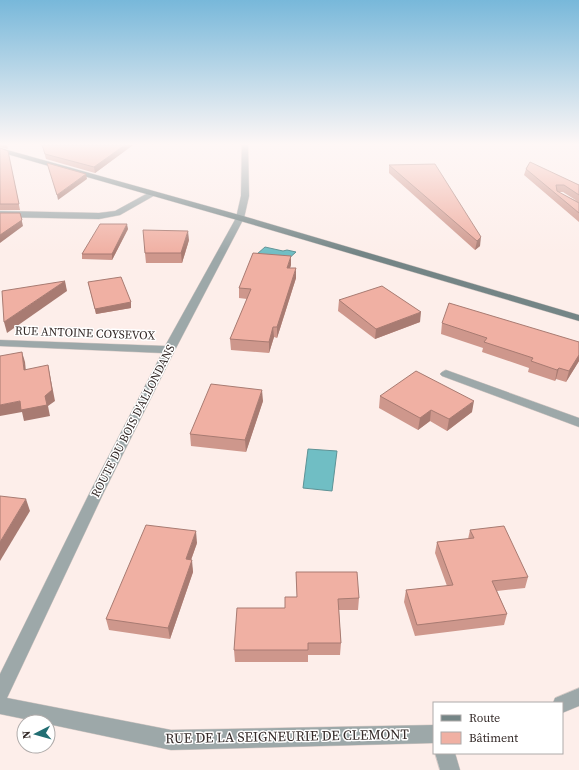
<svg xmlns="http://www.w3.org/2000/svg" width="579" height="770" viewBox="0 0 579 770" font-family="'Source Serif 4',serif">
	<rect width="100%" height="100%" fill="#fdeeea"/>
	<g fill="#70bec4" stroke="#5e9295">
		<path d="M265,247l18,4 4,-1 9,2 -10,9 -29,-7z"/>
		<path d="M308,449l29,2 -5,40 -29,-3z"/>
	</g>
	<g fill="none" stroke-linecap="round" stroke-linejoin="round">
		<g stroke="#d9cbc7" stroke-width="1">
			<g id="street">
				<path d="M242,145h6l1,51 -5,22 -69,132 -71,142 -97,206 164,32 263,-5v18l-263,7 -123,-26v-2h-9l-39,-8v-40l90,-182 72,-139 -162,-7v-6l165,6 71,-128 5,-22z"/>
				<path d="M150,192h6l1,2 -37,21 -21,4 -99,-2v-6l99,2 16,-2z"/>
				<path d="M446,370l133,48v9l-137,-51 -2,-2 2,-2z"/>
				<path d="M579,688v18l-17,7v-10h-9l2,-5z"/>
				<path d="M435,753h20l5,17h-20z"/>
			</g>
		</g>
		<g stroke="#d9cbc7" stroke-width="1">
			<path id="secondary" d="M0,148l243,68 336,99v6l-342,-101 -237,-68z"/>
		</g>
		<use href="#street" fill="#9da8a9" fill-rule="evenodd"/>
		<use href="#secondary" fill="#748586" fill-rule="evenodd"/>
	</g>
	<g fill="#ce978c" fill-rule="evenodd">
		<path d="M0,145h7l1,4 -8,-2z"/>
		<path d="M42,145h91l-38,28 -49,-14z"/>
		<path d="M0,148l8,3 12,59h-20z"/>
		<path d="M435,164l45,82 -5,4 -86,-77v-8z"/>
		<path d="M526,169l53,16v37l-55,-47zM558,192h5l14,9z"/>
		<path d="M128,229l-16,31 -30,-1v-5z"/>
		<path d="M189,240l-7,23h-36l-1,-10z"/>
		<path d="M291,265l-1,3 6,10 -19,60 -3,-1 -5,16 -38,-3 -1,-11 17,-40 -8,-1v-10z"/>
		<path d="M88,282l43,20v6l-35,6z"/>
		<path d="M339,300l81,22 -45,17 -37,-28z"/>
		<path d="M442,323l137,19v19l-13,21 -10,-3 -1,2 -27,-9 1,-4 -47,-16 1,-4 -42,-14z"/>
		<path d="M380,396l92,16 -25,19 -17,-10 -12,9 -39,-22z"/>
		<path d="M263,401l-17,51 -55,-6 -1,-12z"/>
		<path d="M470,530l58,47 -3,11 -28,3 10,23 -3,11 -89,11 -11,-34 2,-12 41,-4 -12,-33 2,-11 31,-3z"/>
		<path d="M197,543l-6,17 2,12 -23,67 -61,-9 -3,-11z"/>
		<path d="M296,572l63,26 -1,12h-19l2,33 -1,12h-32v7h-73l-1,-12 51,-42 12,-11z"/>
	</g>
	<g fill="#a87b72">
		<path d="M125,145h8l-38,28 -1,-6z"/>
		<path d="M86,174l1,5 -29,21 -1,-5z"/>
		<path d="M20,213l3,13 -23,17v-8z"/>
		<path d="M127,224l1,5 -16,31v-6z"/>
		<path d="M188,231l1,9 -7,23 -1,-10z"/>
		<path d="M481,237l-1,9 -5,4 2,-9z"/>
		<path d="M291,256v9l-4,12v-9z"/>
		<path d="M296,268v10l-19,60v-11z"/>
		<path d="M65,281l2,10 -60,42 -3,-11z"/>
		<path d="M131,302v6l-35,6 -1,-5z"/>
		<path d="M421,312l-1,10 -45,17 1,-10z"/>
		<path d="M273,327l1,10 -5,16v-11z"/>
		<path d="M22,352l3,10 2,19 -3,-11z"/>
		<path d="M579,355v6l-13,21 3,-11z"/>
		<path d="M48,365l7,36 -7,5 2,10 -26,5 -2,-9 -22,4v-11l45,-9z"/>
		<path d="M559,368l-3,11 -1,2 2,-11z"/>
		<path d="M262,390l1,11 -17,51 -1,-12z"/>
		<path d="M474,401l-2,11 -25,19 2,-12z"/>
		<path d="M431,410l-1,11 -12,9 2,-12z"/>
		<path d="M26,499l4,12 -30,50v-19z"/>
		<path d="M196,531l1,12 -10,28 -1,-12z"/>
		<path d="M192,560l1,12 -23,67 -2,-11z"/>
	</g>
	<g fill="#f0b0a3" stroke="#a87b72">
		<path d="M42,145h83l-31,22 -49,-13z"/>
		<path d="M0,148l8,3 11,53h-19z"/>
		<path d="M530,162l49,23v10l-15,-10h-8l1,6 22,12v10l-53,-44z"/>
		<path d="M47,163l39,11 -29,21z"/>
		<path d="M435,164l46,73 -4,4 -88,-76z"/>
		<path d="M0,213h20l2,7 -22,15z"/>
		<path d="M100,224h27l-15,30h-30z"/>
		<path d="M143,230l45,1 -7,22h-36z"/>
		<path d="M253,253l38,3 -4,12h9l-19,59h-4l-4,15 -39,-3 21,-50 -12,-1z"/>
		<path d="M121,277l10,25 -36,7 -7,-27z"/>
		<path d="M65,281l-61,41 -2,-31z"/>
		<path d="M382,286l39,26 -45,17 -37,-29z"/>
		<path d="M449,303l130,39v13l-10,16 -10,-3 -2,2 -26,-9 2,-3 -49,-16 3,-4 -45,-15z"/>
		<path d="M22,352l2,18 24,-5 4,25 -7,6 2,9 -26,5 -1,-9 -20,4v-49z"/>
		<path d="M416,371l58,30 -25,18 -18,-9 -11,8 -40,-22z"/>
		<path d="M211,384l51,6 -17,50 -55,-6z"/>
		<path d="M0,496l26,3 -26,43z"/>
		<path d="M146,525l50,6 -10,28 6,1 -24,68 -62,-9z"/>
		<path d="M504,526l24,51 -36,4 15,33 -90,11 -11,-35 47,-5 -16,-43 37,-4 -4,-8z"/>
		<path d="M296,572h61l2,26 -21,1 3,44h-33v7h-74l3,-42h48v-11h12z"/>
	</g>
	<linearGradient id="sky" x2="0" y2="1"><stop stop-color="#78b8da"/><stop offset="0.57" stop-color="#fef7f6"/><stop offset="1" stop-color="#fef7f6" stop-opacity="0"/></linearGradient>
	<rect width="579" height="253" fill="url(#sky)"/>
	<g text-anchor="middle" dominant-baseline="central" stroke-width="3" stroke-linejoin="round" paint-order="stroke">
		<g font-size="12" fill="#342a28" stroke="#fff">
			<text transform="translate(85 333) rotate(2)">RUE ANTOINE COYSEVOX</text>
			<text transform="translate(133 421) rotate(-63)">ROUTE DU BOIS D'ALLONDANS</text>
		</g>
		<g font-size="14" fill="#342a28" stroke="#fff">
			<text transform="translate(287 736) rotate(-1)">RUE DE LA SEIGNEURIE DE CLEMONT</text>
		</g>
	</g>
	<rect x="433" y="702" width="130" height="52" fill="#ffffff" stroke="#aeaaa9"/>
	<rect x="441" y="715" width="20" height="6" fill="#748586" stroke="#aeaaa9"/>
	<text x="469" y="722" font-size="12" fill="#342a28">Route</text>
	<rect x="441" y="732" width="20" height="12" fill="#f0b0a3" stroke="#aeaaa9"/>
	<text x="469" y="742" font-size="12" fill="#342a28">Bâtiment</text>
	<g transform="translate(36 734) rotate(264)"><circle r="19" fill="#ffffff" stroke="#aeaaa9"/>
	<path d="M0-3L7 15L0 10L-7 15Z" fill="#226e73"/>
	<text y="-6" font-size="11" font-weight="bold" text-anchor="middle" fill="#342a28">N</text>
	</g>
</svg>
